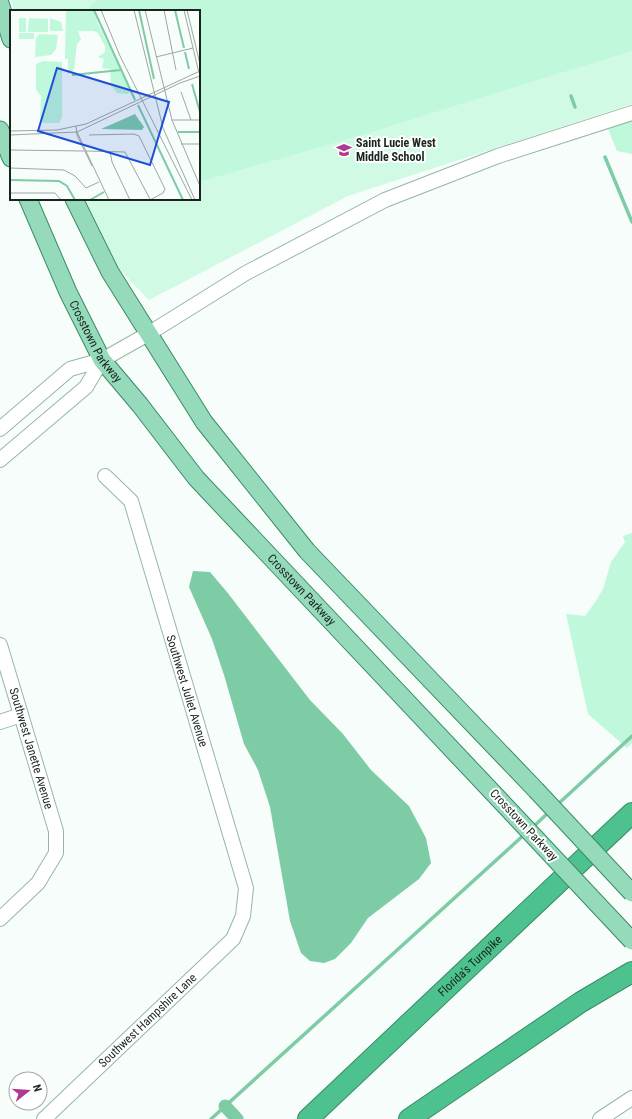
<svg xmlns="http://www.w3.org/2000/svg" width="632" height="1119" viewBox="0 0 632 1119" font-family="'Roboto Condensed',sans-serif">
	<rect width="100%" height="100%" fill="#f7fdfa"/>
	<path fill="#d1fae4" d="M11,0h621v104l-284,92 -199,104 -31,-32 -33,-69h114v-188h-185z"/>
	<g fill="#bff8da">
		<path d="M98,0h534v51l-114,35 -156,49 -163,47v-171h-109v-5z"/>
		<path d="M632,110v44l-15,-3 -13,-32z"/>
		<path d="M632,533v210l-5,5 -39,-34 -22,-100 19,2 11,-15 7,-12 8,-27 14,-20 -2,-6z"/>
	</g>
	<path fill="#7ecca5" d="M193,571l17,1 17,20 83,108 33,34 28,36 38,36 17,32 5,25 -12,16 -51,39 -17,25 -16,16 -11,4 -14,-2 -9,-8 -11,-32 -20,-114 -12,-37 -14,-26 -20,-69 -12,-36 -23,-52z"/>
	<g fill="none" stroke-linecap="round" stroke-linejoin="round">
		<g stroke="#7ecca5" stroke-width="3.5">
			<path d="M571,96l4,11"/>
			<path d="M605,157l27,65"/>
			<path d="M557,805l75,-69"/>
			<path d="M532,828l17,-16"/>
			<path d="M211,1119l315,-286"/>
		</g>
		<path stroke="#7ecca5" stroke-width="13" d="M225,1106l12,13"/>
		<g stroke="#97b6a5" stroke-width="16">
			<g id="minor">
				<path d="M0,429l70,-60 32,-9 46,-26 98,-61 139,-73 113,-44 134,-43"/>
				<path d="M0,460l86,-73 16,-27"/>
				<path id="s1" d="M0,645l56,186v22l-18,30 -38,36"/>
				<path d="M0,722l21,-7"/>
				<path id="s2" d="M44,1119l189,-180 10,-23 3,-28 -115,-387 -26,-25"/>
				<path d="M600,1119l32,-21"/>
			</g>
		</g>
		<g stroke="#3a8b66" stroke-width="19">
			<g id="major">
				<path d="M0,3l11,36"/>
				<path d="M0,130l11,28"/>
				<path id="s3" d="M28,199l40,93 34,68 38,45 56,73 315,334"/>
				<path d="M74,199l36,73 94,150 103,129 229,239"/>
			</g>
		</g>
		<g stroke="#3a8b66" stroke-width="22">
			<g id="highway">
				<path id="s4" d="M308,1119l324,-306"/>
				<path d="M409,1119l172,-117 51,-30"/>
			</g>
		</g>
		<use href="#minor" stroke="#fff" stroke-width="14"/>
		<use href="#major" stroke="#94dabb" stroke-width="17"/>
		<use href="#highway" stroke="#4dc28e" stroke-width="20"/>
		<g stroke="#3a8b66" stroke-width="19" stroke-linecap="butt">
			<g id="major-bridge">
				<path d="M536,790l96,103"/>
				<path d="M511,812l121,129"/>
			</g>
		</g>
		<use href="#major-bridge" stroke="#94dabb" stroke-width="17"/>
	</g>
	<defs>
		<g id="school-bare" transform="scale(1.2)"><path d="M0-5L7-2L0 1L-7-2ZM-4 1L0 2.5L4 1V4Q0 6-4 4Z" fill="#af3991" stroke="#fff" stroke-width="2.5" paint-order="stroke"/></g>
	</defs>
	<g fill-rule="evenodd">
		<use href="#school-bare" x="344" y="150"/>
	</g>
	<g text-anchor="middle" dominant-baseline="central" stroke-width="4" stroke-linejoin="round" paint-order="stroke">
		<g font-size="12" font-weight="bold" fill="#18241d" stroke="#fff" text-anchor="start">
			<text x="356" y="143">Saint Lucie West<tspan x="356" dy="14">Middle School</tspan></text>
		</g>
		<g font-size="12" fill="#18241d" stroke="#fff">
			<text stroke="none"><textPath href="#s3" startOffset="158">Crosstown Parkway</textPath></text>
			<text stroke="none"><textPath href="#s3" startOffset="482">Crosstown Parkway</textPath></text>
			<text transform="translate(187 691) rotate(73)">Southwest Juliet Avenue</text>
			<text stroke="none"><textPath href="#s1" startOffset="108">Southwest Janette Avenue</textPath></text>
			<text transform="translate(524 825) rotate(47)">Crosstown Parkway</text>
			<text stroke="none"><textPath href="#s4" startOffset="223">Florida's Turnpike</textPath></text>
			<text stroke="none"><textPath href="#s2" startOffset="143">Southwest Hampshire Lane</textPath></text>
		</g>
	</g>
	<g transform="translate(10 10)">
		<rect width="190" height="190" fill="#f7fdfa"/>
		<path d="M56,0h28l4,14 34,67 -5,3 -10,-1 -6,-8 -1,-16 -8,-1 2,-9 -6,-2 7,-5v-6l-7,-13 -4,-2h-16l3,9 -4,4 -3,26 -6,4v-15h-3zM9,8h7v14h-7zM19,8l19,1v13h-20zM40,8l11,4 2,9h-13zM9,23h15v6h-15zM29,24l19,1 -2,14 -5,6 -16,2 1,-19zM33,51l19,1v55l-3,6h-15l-4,-3 1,-24 -5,-6v-26z" fill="#bff8da"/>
		<path d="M125,104l9,13 -2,3 -41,-1z" fill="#7ecca5"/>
		<path fill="none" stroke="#7ecca5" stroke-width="2" d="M84,0l41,90M129,0l15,69M165,0l9,38M175,42l4,17M62,65l49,-5M182,74l8,28M128,95l45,95M168,122h22M0,170l49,1 8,5 8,14M80,190l14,-8"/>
		<path fill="none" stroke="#9ea6a2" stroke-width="1" d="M91,0l19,46 72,144M124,0l29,118 32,72M135,0l27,110 28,66M154,0l12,60M174,0l15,63M177,0l13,54M146,47l37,-9M171,82l10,28M162,110h28M66,116l1,9 15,31M0,121l47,-1 29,-6 114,-53M67,122l32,68M0,125l67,-3 103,-49 20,-7M79,125l45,-1 5,2 26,53 -2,4 -13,7M171,134h19M0,140l74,1M76,141l39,1 25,47M100,141l2,11 18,38M0,158l54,2 11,6 11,12 13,-6M0,183h45l6,7"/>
		<path fill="#1d4ed8" fill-opacity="0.15" stroke="#1d4ed8" stroke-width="2" d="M47,58l112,34 -19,63 -112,-34z"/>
		<rect width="190" height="190" fill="none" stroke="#18241d" stroke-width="2"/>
	</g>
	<g transform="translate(28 1091) rotate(73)"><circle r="19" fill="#ffffff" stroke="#a3a7a5"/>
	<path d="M0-3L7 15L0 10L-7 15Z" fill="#af3991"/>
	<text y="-6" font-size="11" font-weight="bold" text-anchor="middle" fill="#18241d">N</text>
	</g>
</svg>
